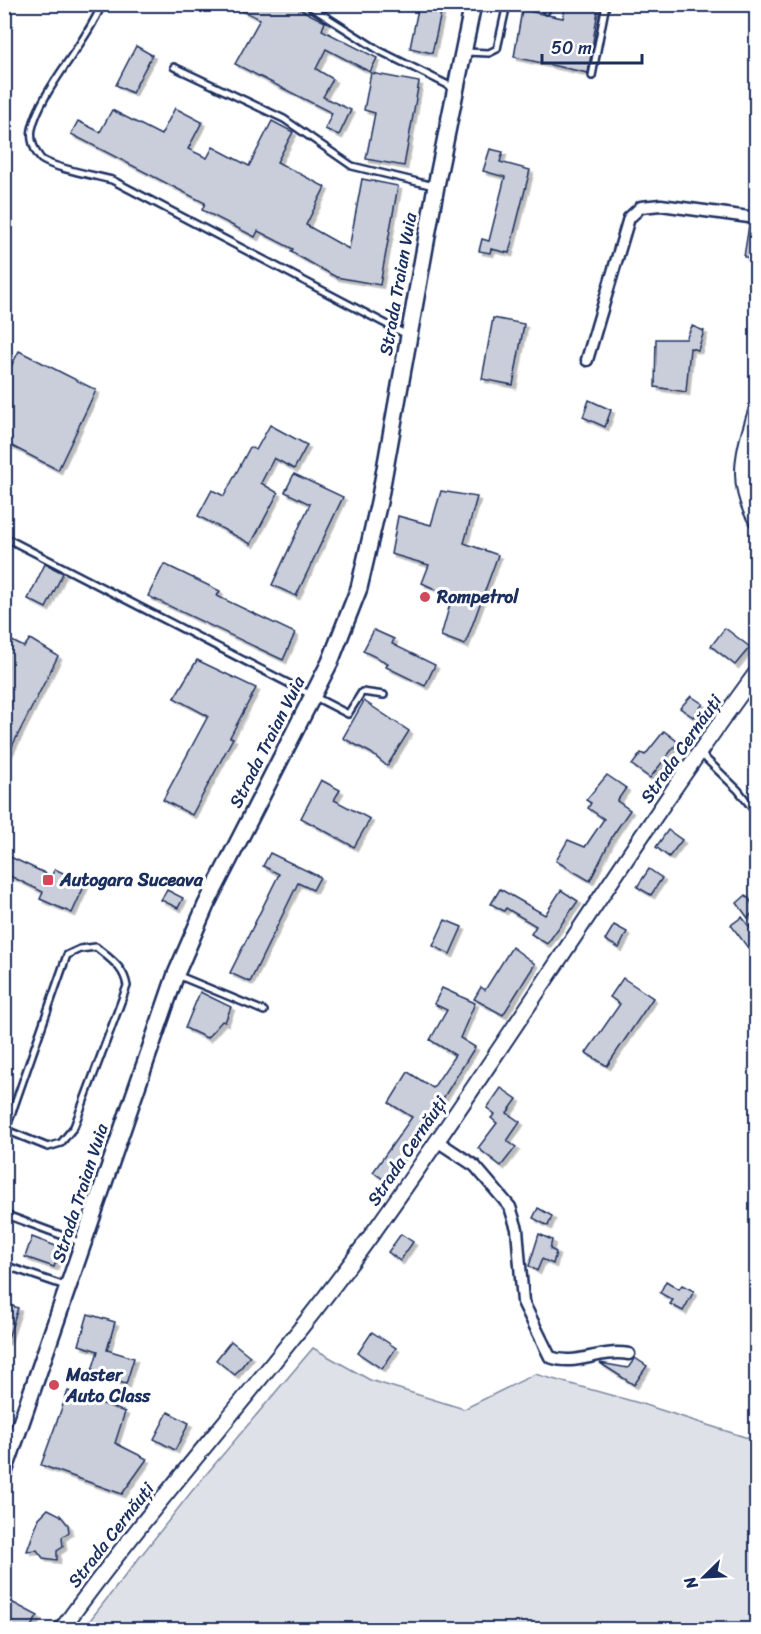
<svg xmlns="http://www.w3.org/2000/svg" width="761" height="1634" viewBox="0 0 761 1634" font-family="Sriracha,sans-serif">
	<defs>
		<filter id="shadow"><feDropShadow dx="3.5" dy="3.5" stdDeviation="0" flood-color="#0004"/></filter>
	</defs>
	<rect width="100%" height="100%" fill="#fff"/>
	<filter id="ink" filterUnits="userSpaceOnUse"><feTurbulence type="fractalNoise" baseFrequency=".0167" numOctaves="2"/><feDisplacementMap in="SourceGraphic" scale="12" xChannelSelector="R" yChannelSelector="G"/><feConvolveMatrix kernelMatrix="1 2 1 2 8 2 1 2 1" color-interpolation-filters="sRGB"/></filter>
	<g filter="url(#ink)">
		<path fill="#dee1e7" stroke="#7c88a2" stroke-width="1.5" d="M313,1348l57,32 94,29 71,-35 104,29 115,37 2,3v186h-673l109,-138z"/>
		<g fill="#caceda" stroke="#1b2f5e" stroke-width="1.5" filter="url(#shadow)">
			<path d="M229,4h61l35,18 -3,8 55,28 -7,14 -44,-23 -10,20 17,10 -10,18 28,13 -12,25 -14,-6 7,-16 -97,-49 25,-45z"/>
			<path d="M419,4h24l-11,49 -22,-5z"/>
			<path d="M566,4h33l-11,69 -74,-16 8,-47 41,8z"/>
			<path d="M136,46l16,9 -20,38 -16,-8z"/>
			<path d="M371,73l48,9 -15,84 -38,-7 9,-46 -11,-3z"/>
			<path d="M175,108l27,14 -14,27 19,9 6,-11 36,19 23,-45 21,11 -16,30 48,25 -19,38 43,24 13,-70 36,7 -18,99 -44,-8 -45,-25 2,-3 -35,-18 -3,6 -53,-27 3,-7 -134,-69 7,-13 22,11 12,-22 49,25z"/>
			<path d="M490,149l13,3 -3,10 30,8 -21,83 -18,-4 -1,4 -11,-2 3,-12 7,2 16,-64 -22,-6z"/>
			<path d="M749,225h7v34l-12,-2z"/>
			<path d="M493,318l31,6 -11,61 -31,-6z"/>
			<path d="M692,326l12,5 -6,19 -8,-2 -4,44 -31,-5 1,-48h30z"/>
			<path d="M19,351l77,39 -38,80 -54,-28v-62z"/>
			<path d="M589,400l22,10 -6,17 -22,-10z"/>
			<path d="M270,425l37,20 -13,24 -20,-11 -13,25 17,10 -27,51 -53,-28 14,-26 12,6 26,-49 6,3z"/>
			<path d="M294,474l49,23 -47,99 -24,-11 38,-81 -25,-12z"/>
			<path d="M441,491l36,6 -13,46 34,12 -33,90 -24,-9 11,-39 -30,-14 7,-18 -38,-11 7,-38 33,9z"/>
			<path d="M45,564l18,9 -17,35 -18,-9z"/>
			<path d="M164,564l56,27 -3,5 78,37 -12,27 -135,-64z"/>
			<path d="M725,628l25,19 -15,18 -24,-19z"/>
			<path d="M374,630l20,9 -2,5 43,21 -10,21 -39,-19 2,-4 -25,-12z"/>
			<path d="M4,637l20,10 6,-8 28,17 -54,106z"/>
			<path d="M197,660l59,28 -26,49 3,1 -41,77 -29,-15 45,-84 -34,-18z"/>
			<path d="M691,696l12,8 -10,13 -13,-9z"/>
			<path d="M364,701l45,30 -22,35 -16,-13 -28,-15z"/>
			<path d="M664,731l14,11 -28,36 -18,-13 9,-12 4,2z"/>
			<path d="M607,775l19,13 -9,13 13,9 -17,25 -23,46 -34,-20 12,-21 17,7 19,-28 -16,-11 3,-5 -5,-3z"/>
			<path d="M321,780l19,10 -6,10 36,19 -16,28 -53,-29z"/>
			<path d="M668,830l14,10 -13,17 -13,-10z"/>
			<path d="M270,853l50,24 -7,13 -15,-7 -48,99 -20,-9 49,-99 -16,-8z"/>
			<path d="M4,854l47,22 4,-7 30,15 -13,29 -32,-14 3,-7 -39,-19z"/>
			<path d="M649,869l13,9 -11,17 -14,-8z"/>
			<path d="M500,889l45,26 16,-25 17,11 -31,43 -16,-10 5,-8 -30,-18 -2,3 -13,-7z"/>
			<path d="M167,890l16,8 -5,10 -17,-8z"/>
			<path d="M746,895l10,14 -8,9 -11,-15z"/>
			<path d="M742,917l14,19v5l-8,7 -17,-23z"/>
			<path d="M445,920l17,7 -12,27 -17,-8z"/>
			<path d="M614,925l13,7 -8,16 -14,-8z"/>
			<path d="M512,947l23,17 -32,51 -29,-16 7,-12 4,3z"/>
			<path d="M623,978l30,20 -46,68 -21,-13 34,-49 -10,-7z"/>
			<path d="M442,988l33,15 -15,35 15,9 -63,101 -3,-2 -23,35 -13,-9 39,-55 -23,-14 19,-31 25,16 22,-33 -25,-15 17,-30 -13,-6z"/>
			<path d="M200,992l31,15 -6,15 -3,-1 -15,17 -22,-10z"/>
			<path d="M501,1088l16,11 -10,14 13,9 -13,19 9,6 -15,19 -23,-18 19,-25 -6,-5 4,-4 -8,-6z"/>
			<path d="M538,1208l14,8 -4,10 -15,-8z"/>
			<path d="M401,1234l12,8 -13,19 -12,-9z"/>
			<path d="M539,1234l13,6 -2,9 6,3 -3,12 -11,-5 -5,12 -8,-5z"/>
			<path d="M32,1237l29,11 -7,19 -29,-10z"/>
			<path d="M666,1281l13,8 3,-4 12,6 -11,20 -13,-7 3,-4 -13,-7z"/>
			<path d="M4,1303l14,5 -11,33h-3z"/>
			<path d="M88,1314l27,8 -8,28 27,8 -8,26 -35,-10 7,-23 -19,-6z"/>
			<path d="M372,1332l24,16 -14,21 -24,-16z"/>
			<path d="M231,1341l19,15 -15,19 -19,-15z"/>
			<path d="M635,1358l12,8 -13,19 -34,-22 28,5z"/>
			<path d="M68,1391l57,21 -10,31 32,16 -25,35 -81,-29z"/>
			<path d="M168,1412l21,11 -14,27 -21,-11z"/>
			<path d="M48,1509l12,6 8,10 1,7 -7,5 1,10 -6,4v9l-14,-2 -6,-8 -10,1 12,-33z"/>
			<path d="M4,1598l34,18 -9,13h-25z"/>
		</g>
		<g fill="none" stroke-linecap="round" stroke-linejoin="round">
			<g stroke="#1b2f5e" stroke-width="10">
				<g id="service">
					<path d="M102,4c-16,40 -62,87 -70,125 -2,10 2,22 9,30 11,9 56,17 71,21l295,155"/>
					<path d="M306,4l74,47 74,37"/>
					<path d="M546,11l2,-7"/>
					<path d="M466,52l23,1 8,-4 10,-45"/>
					<path d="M174,67l110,52 68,47 82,20"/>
					<path d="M592,76l14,-72"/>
					<path d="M4,537l344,177 14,-22 22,3"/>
					<path d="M701,754l37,36 18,23"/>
					<path d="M177,975l87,36"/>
					<path d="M4,1135l63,-180 13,-6 16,-2c14,12 28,20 31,39l-53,141 -13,16 -13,4 -42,-17"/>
					<path d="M4,1214l78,29"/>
					<path d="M4,1265l64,22"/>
				</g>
			</g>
			<g stroke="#1b2f5e" stroke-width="15">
				<g id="minor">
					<path d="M587,360l42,-142 12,-11 20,-2 95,13"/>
					<path d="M437,1141l38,25 35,41 7,22 6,73 27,55c27,10 47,-8 79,-3"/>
				</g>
			</g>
			<g stroke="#1b2f5e" stroke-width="18">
				<g id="tertiary">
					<path d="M756,411c-12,39 -22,71 0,109"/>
					<path d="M61,1630c101,-140 219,-266 319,-407 129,-181 245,-371 376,-550"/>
				</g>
			</g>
			<g stroke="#1b2f5e" stroke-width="20">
				<path id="secondary" d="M4,1472l172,-498 30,-69 124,-243 29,-74 20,-86 57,-316 37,-182"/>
			</g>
			<use href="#service" stroke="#fff" stroke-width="5"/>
			<use href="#minor" stroke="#fff" stroke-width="10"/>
			<use href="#tertiary" stroke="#fff" stroke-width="14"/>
			<use href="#secondary" stroke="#fff" stroke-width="15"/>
		</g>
	</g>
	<g fill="#d1495b" stroke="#fff" stroke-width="2">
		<circle cx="425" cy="597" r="6"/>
		<rect x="42" y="874" width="12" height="12" rx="3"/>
		<circle cx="54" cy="1385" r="6"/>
	</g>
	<g text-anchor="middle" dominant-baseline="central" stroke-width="6" stroke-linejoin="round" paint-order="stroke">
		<g font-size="18" fill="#1b2f5e" stroke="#fff">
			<text transform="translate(398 284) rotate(-80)">Strada Traian Vuia</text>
			<text transform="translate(267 742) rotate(-63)">Strada Traian Vuia</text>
			<text transform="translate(681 749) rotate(-55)">Strada Cernăuți</text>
			<text transform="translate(407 1151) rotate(-56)">Strada Cernăuți</text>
			<text transform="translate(80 1193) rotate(-72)">Strada Traian Vuia</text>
			<text transform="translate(111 1535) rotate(-52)">Strada Cernăuți</text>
		</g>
		<g font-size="18" font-weight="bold" fill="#1b2f5e" stroke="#fff" text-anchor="start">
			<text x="437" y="597">Rompetrol</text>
			<text x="60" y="880">Autogara Suceava</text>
			<text x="66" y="1375">Master<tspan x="66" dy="21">Auto Class</tspan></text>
		</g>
	</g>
	<rect width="761" height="1634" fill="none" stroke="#fff" stroke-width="24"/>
	<rect x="12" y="12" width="737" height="1610" fill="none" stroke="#1b2f5e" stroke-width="2" filter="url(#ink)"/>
	<g transform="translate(704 1577) rotate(246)" stroke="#ffffff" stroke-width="4.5" paint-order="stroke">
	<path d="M0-4.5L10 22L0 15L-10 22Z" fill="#1b2f5e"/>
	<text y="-9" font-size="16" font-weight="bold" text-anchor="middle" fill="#1b2f5e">N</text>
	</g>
	<path d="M542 54v9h100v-9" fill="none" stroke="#1b2f5e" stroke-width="3"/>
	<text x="551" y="54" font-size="18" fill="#1b2f5e" stroke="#ffffff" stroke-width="4.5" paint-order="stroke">50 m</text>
</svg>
